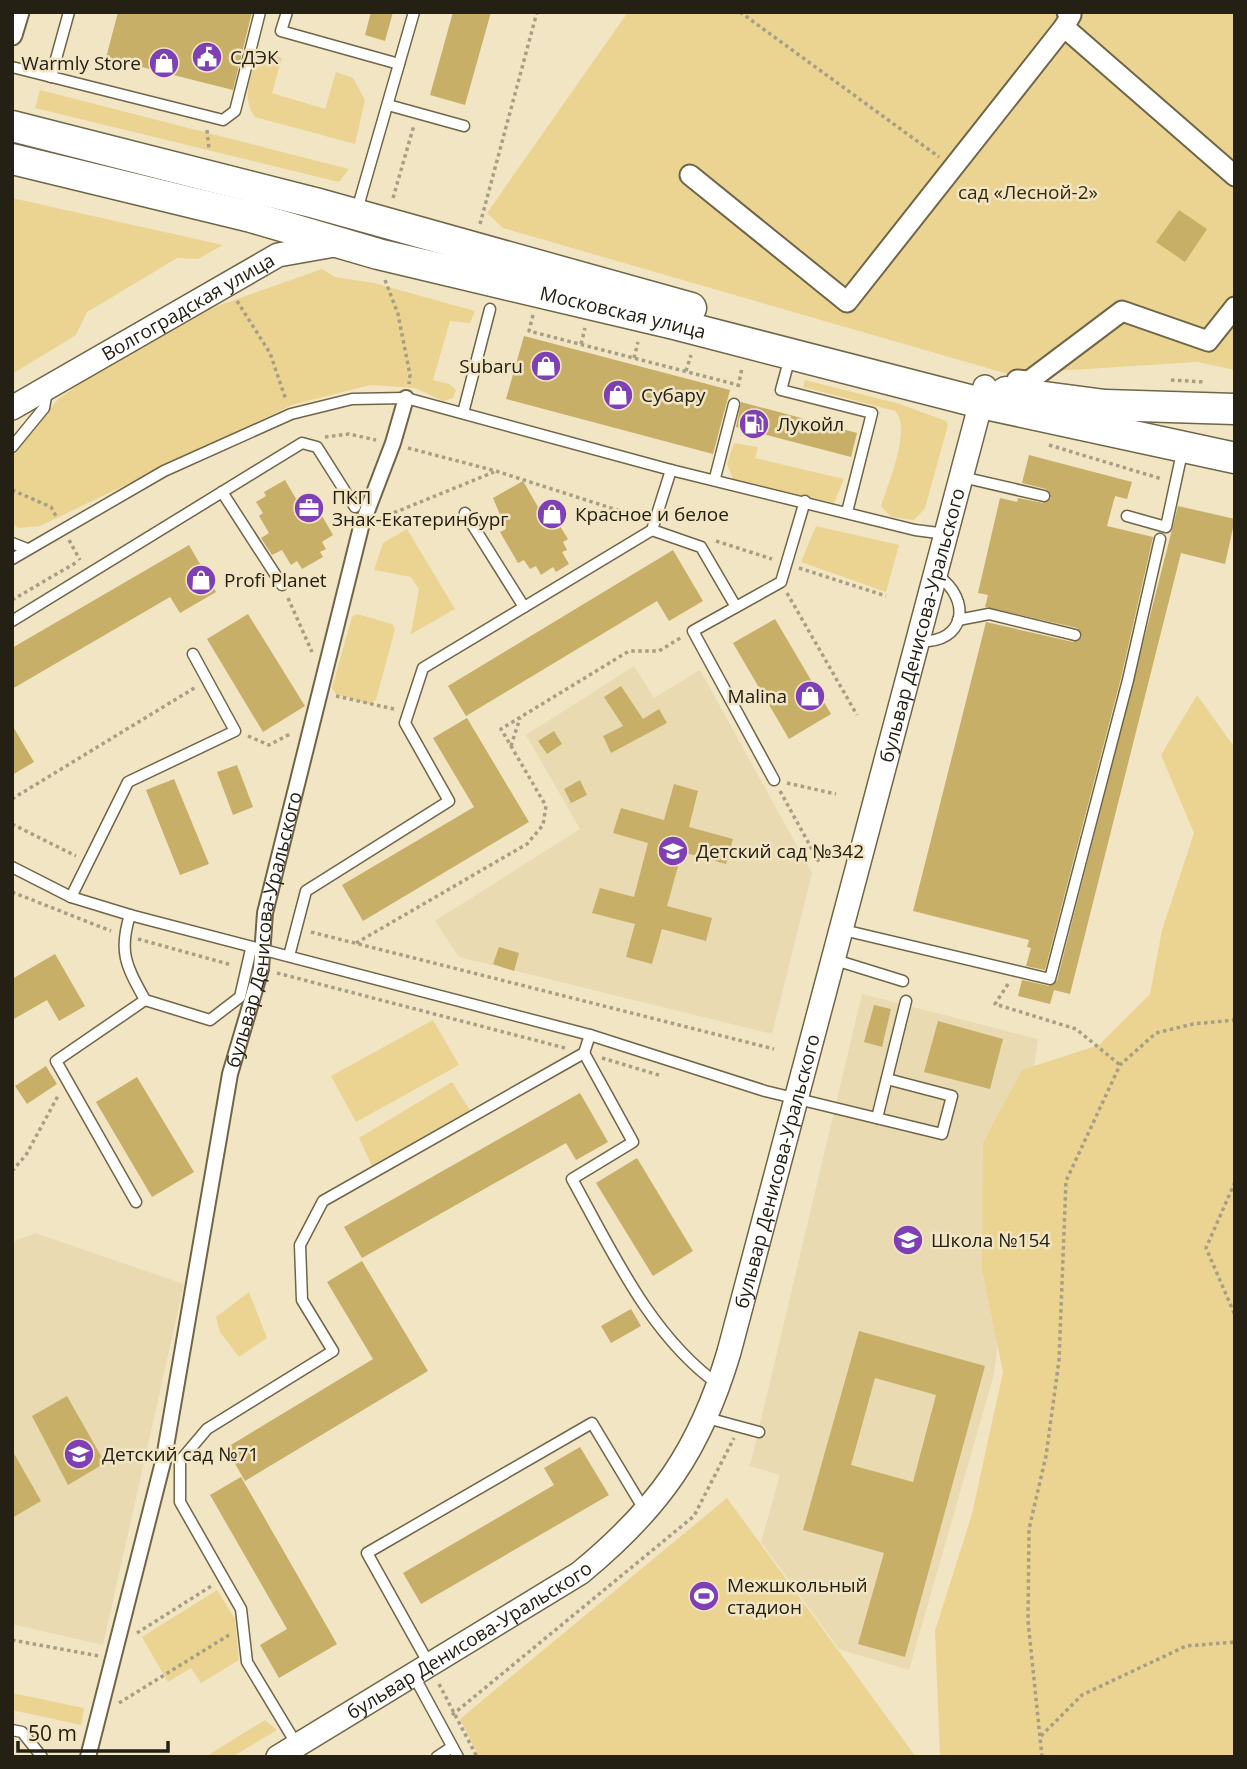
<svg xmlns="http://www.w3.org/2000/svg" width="1247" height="1769" viewBox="0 0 1247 1769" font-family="'Open Sans',sans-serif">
	<rect width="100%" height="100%" fill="#f1e5c4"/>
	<g fill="#e9dab1">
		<path d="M634,666l20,32 46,-28 112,203 -40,161 -313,-77 -24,-36 145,-92 -54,-94z"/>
		<path d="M862,994l176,45 -44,335 -85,296 -70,-21 -78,-107 19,-67 -30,-9z"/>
		<path d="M35,1233l149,51 -81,361 -91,-21v-382z"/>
	</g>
	<g fill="#ebd491">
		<path d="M628,12h607v358l-38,-8 -189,12 -505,-146 -16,-15z"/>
		<path d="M259,51l23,7 -10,35 53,16 11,-37 17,6 12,22 -10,44 -100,-27c-15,-20 -3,-44 4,-66z"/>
		<path d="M40,90l309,79 -10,13 -304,-74z"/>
		<path d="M12,198l211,47 -25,14 -21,-1 -90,54 -11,23 -64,39z"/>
		<path d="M322,269l13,8 39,6 101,28 -5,12 -20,-2 -17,59 16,4 7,6 -3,8 -10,3 -28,-13 -45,-3 -78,20 -252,121 -21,2 -7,-5v-67l46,-57 62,-44 66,-38z"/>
		<path d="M805,380l95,24 46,17 2,4 -23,83 -11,12 -23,-3 -10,-11c7,-22 31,-78 14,-95l-92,-24z"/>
		<path d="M734,443l24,4 -3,11 89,21 -10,24 -101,-24 -6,-15z"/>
		<path d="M816,526l83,19 -13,47 -85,-30z"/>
		<path d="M407,529l48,80 -44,25 8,-45 -8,-12 -37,-7 9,-27z"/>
		<path d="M357,614l35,10 3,5 -19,71 -7,4 -33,-10 -4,-6 20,-71z"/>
		<path d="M1197,695l38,53v1009h-295l-5,-126 37,-117 31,-142 -21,-103 1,-126 39,-73 77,-25 51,-51 12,-64 32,-97 -33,-78z"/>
		<path d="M433,1020l26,45 -103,57 -25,-46z"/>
		<path d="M452,1082l19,30 -99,54 -13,-28z"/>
		<path d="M249,1292l18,46 -28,19 -19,-25 -4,-15z"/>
		<path d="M727,1498l189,259h-437l-19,-38z"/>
		<path d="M217,1590l18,29 4,41 -38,23 -10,-15 -23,14 -26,-45z"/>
		<path d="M12,1693l72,15 -3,17 -69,-15z"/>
		<path d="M265,1720l12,10 -45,27h-27z"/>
	</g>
	<g fill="#c7af68" fill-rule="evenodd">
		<path d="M118,12h134l-19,78 -127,-32z"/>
		<path d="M371,12h22l-8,29 -20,-6z"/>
		<path d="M453,12h38l-26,93 -35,-10z"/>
		<path d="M1179,210l28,19 -22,33 -29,-20z"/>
		<path d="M524,336l206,54 -17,64 -207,-55z"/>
		<path d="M741,402l116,31 -6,24 -115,-30z"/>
		<path d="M1029,455l103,27 -5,17 -12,-3 -8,30 46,11 -32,141 -76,292 -19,-4 5,-18 -4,-1 2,-7 -116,-29 73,-289 87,20 9,-5 -5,-9 -92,-21 3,-12 -10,-2 22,-95 17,4 1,-4 25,5 8,-5 -5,-9 -24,-6z"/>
		<path d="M285,480l14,24 12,-7 22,38 -11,7 4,7 -6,3 3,5 -21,12 -5,-8 -6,4 -9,-15 -10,5 -11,-17 8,-5 -10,-17 4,-3 -7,-11 10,-6 -2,-4z"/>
		<path d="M523,481l15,26 13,-7 13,20 -6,3 10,16 -5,3 4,8 -5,2 7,12 -13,8 -3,-5 -12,8 -5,-9 -6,3 -6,-9 -6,3 -18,-31 6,-3 -13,-31z"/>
		<path d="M1178,506l57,13 -10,45 -44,-11 -111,441 -16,-4 -4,14 -32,-8 4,-16 27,6 8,-5z"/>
		<path d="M189,545l27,47 -36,21 -10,-16 -158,92v-41z"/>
		<path d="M673,550l30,51 -34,20 -12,-20 -191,115 -18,-30z"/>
		<path d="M248,614l57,92 -42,26 -56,-93z"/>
		<path d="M775,619l56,95 -42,25 -56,-96z"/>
		<path d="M621,686l22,33 16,-10 8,14 -56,30 -8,-17 20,-10 -19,-29z"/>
		<path d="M467,718l62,104 -166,99 -21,-36 132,-78 -41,-69z"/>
		<path d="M12,725l22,37 -22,13z"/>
		<path d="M554,731l8,13 -15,10 -9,-13z"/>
		<path d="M237,765l16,42 -20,8 -16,-43z"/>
		<path d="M174,779l35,85 -29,11 -34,-85z"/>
		<path d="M580,780l7,15 -16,8 -7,-14z"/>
		<path d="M674,784l24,7 -9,36 44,12 -7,25 -44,-12 -15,54 45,12 -6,23 -44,-12 -10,35 -26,-7 9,-33 -43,-11 8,-25 34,9 14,-54 -35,-10 8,-25 43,12z"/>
		<path d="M499,947l20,6 -5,18 -21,-7z"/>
		<path d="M55,954l30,52 -26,15 -12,-21 -35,20v-41z"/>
		<path d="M874,1005l17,4 -9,38 -18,-5z"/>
		<path d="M938,1021l65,18 -13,50 -66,-17z"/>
		<path d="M46,1066l11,18 -30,20 -12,-18z"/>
		<path d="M137,1077l57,95 -42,25 -56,-95z"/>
		<path d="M580,1093l28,49 -32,18 -10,-17 -204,115 -18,-31z"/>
		<path d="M637,1158l56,93 -40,25 -57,-93z"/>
		<path d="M362,1261l66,110 -183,110 -19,-33 147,-89 -46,-77z"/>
		<path d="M631,1309l10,17 -30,17 -10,-17z"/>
		<path d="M859,1331l126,35 -80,291 -47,-13 26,-91 -81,-23zM875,1378l61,17 -23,87 -62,-17z"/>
		<path d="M67,1396l38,67 -37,22 -36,-69z"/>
		<path d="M580,1447l29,48 -188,109 -18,-31 151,-88 -10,-17z"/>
		<path d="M12,1450l29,51 -29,17z"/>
		<path d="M241,1477l96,167 -58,34 -19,-33 27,-16 -77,-134z"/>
	</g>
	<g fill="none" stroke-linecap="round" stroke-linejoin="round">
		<g stroke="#706547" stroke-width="13">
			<g id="service">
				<path d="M287,12l-6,19 118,33"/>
				<path d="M12,67l211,53 12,-9 25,-99"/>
				<path d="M51,77l18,-65"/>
				<path d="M388,105l76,21"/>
				<path d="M357,210l57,-198"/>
				<path d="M790,357l-9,33 91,23 -25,99"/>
				<path d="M463,413l27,-104"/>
				<path d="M12,447l32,-39 3,-17"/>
				<path d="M962,477l82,19"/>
				<path d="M715,478l19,-74"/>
				<path d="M222,492l60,93"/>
				<path d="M465,513l59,94"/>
				<path d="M1127,516l39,11 17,-79"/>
				<path d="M652,530l49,17 35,60"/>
				<path d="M12,543l15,6"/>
				<path d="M12,559l152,-88 127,-57 61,-15 54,-1 265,72 244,60 31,4"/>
				<path d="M958,620l31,-6 86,21"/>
				<path d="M12,621l290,-178 15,4 38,60"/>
				<path d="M919,641c46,3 54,-41 18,-66"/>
				<path d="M774,780l-81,-149 88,-49 24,-81"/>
				<path d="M12,867l59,30 59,18 460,120 175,56 177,43 10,-38 -65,-17"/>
				<path d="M71,897l57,-115 107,-51 -42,-77"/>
				<path d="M130,915c-12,38 -3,52 15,85l65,20 30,-23 11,-48"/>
				<path d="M839,929l211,50 78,-299 32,-141"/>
				<path d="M289,956l17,-65 143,-90 -44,-78 18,-55 229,-138 19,-60"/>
				<path d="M832,959l71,22"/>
				<path d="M584,1053l49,89 -61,37c40,72 78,157 147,206"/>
				<path d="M877,1118l29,-117"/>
				<path d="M136,1202l-80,-141 89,-61"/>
				<path d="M707,1418l52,14"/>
				<path d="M429,1664l-62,-111 225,-130 53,88"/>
				<path d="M414,1676l44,81"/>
				<path d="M12,1730l10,2 20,25"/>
				<path d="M297,1745l-50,-83 -6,-53 -61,-107v-41l27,-32 126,-78 -31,-51 -2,-55 23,-44 261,-148 6,-18"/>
				<path d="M437,1757l15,-10"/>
			</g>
		</g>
		<g stroke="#706547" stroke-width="18">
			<g id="pedestrian">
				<path id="s1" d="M88,1757l76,-299 66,-384 31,-105 4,-56 96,-386 32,-84 13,-45"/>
			</g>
		</g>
		<g stroke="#706547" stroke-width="23">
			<g id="minor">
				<path d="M1064,27l171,149"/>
				<path d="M12,35l7,-23"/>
				<path d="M690,175l157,127 217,-275 7,-12 -4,-3"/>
				<path d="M1014,393l3,-13 12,1 93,-70 86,30 27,-34"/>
			</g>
		</g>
		<g stroke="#706547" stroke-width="26">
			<g id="tertiary">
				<path id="s2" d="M12,408l266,-153 62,-11"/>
				<path id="s3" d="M278,1757l302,-184c79,-65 120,-123 149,-221l256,-965"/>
			</g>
		</g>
		<g stroke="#706547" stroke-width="33">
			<g id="primary">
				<path d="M12,126l303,77 376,105"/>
				<path id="s4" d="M12,159l239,58 127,37 296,70 307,79 254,55"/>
				<path d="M1006,392l99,13 130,4"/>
			</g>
		</g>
		<g stroke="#a79e84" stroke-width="3.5" stroke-dasharray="3.5 3.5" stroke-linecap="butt">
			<path d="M740,12l199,145"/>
			<path d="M207,130l2,20"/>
			<path d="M393,198l21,-73"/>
			<path d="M480,224l57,-212"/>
			<path d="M385,280l13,34 12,61 -1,9"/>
			<path d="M237,301l33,52 16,47"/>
			<path d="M533,315l-4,16 209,54"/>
			<path d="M581,344l4,-16"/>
			<path d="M634,358l4,-16"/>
			<path d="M686,371l5,-16"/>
			<path d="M1171,380l34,2"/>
			<path d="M738,387l4,-19"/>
			<path d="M325,437l24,-3 27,6"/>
			<path d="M1049,445l113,34"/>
			<path d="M408,448l88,23 146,47"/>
			<path d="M12,490l39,17 6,11"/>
			<path d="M381,518l113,-46"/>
			<path d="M69,540l11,20"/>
			<path d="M716,541l56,18"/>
			<path d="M799,568l87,28"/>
			<path d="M787,593l70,122"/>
			<path d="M288,598l24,54"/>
			<path d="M12,600l65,-38"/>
			<path d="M336,696l58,13"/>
			<path d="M248,736l21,9 23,-12"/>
			<path d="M511,746l9,-28"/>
			<path d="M787,783l49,11"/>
			<path d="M780,791l39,71"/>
			<path d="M12,799l184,-112"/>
			<path d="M12,824l64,32"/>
			<path d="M12,892l99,39"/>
			<path d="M311,932l463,117"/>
			<path d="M138,939l94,26"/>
			<path d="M356,943l171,-99 16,-19 3,-19 -45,-77 128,-78h30l23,-14"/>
			<path d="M277,973l288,75"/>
			<path d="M1008,984l-13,20 81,25 44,36"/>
			<path d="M602,1058l60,18"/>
			<path d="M12,1171l14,-16 33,-61"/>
			<path d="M1235,1182l-29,66 29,67"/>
			<path d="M137,1633l76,-48"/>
			<path d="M12,1640l87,16"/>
			<path d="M439,1684l38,73"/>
			<path d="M119,1703l110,-68"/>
			<path d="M452,1715l242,-199 40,-78"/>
			<path d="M1041,1736l41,-41 104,-49 49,-4"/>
			<path d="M1042,1757l-14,-136 1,-92 17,-73 13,-96 7,-179 54,-116 36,-32 37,-9 42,-4"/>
		</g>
		<use href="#service" stroke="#fff" stroke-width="10"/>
		<use href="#pedestrian" stroke="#fff" stroke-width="14"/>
		<use href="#minor" stroke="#fff" stroke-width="19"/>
		<use href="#tertiary" stroke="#fff" stroke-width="23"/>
		<use href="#primary" stroke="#fff" stroke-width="30"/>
	</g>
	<defs>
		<g id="civic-disc" transform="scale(1.575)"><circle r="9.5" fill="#7f40b5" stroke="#f1e5c4"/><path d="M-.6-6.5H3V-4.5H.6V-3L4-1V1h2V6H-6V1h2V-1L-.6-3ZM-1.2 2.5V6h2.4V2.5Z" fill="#fff"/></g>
		<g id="shop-disc" transform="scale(1.575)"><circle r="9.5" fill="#7f40b5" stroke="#f1e5c4"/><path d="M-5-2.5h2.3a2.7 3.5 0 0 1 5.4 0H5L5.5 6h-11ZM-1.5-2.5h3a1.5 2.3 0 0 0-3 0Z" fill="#fff"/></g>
		<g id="fuel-disc" transform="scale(1.575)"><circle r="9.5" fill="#7f40b5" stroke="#f1e5c4"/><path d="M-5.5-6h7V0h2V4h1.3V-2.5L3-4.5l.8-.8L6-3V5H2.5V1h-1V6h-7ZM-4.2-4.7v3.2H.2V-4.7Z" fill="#fff"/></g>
		<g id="office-disc" transform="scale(1.575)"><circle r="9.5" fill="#7f40b5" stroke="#f1e5c4"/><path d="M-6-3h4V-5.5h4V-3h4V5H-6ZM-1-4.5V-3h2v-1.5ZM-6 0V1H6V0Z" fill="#fff"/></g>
		<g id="school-disc" transform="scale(1.575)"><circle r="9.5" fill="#7f40b5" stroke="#f1e5c4"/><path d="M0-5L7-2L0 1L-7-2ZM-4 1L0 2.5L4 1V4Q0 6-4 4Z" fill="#fff"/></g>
		<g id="stadium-disc" transform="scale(1.575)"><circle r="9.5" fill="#7f40b5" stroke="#f1e5c4"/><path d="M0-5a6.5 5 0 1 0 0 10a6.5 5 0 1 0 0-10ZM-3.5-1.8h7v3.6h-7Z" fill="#fff"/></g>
	</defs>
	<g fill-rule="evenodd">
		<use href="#civic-disc" x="207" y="57"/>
		<use href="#shop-disc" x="164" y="63"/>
		<use href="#shop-disc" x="546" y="366"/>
		<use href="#shop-disc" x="618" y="395"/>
		<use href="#fuel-disc" x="754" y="424"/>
		<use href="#office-disc" x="309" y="508"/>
		<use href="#shop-disc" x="552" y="514"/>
		<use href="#shop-disc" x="201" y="580"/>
		<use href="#shop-disc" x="810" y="696"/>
		<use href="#school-disc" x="673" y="851"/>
		<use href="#school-disc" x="908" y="1240"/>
		<use href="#school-disc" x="79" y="1454"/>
		<use href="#stadium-disc" x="704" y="1596"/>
	</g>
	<g text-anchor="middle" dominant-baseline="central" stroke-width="5" stroke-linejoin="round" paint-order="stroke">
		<g font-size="19" fill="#242013" stroke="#f1e5c4" text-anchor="start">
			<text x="230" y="57">СДЭК</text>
			<text x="141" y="63" text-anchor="end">Warmly Store</text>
			<text x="523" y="366" text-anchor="end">Subaru</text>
			<text x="641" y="395">Субару</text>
			<text x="777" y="424">Лукойл</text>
			<text x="332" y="497">ПКП<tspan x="332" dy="22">Знак-Екатеринбург</tspan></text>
			<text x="575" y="514">Красное и белое</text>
			<text x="224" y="580">Profi Planet</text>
			<text x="787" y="696" text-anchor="end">Malina</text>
			<text x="696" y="851">Детский сад №342</text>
			<text x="931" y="1240">Школа №154</text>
			<text x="102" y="1454">Детский сад №71</text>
			<text x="727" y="1585">Межшкольный<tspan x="727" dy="22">стадион</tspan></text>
		</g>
		<g font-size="19" fill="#352a0a" stroke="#f1e5c4">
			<text x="1028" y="192">сад «Лесной-2»</text>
		</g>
		<g font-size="19" fill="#242013" stroke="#f1e5c4">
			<text stroke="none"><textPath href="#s2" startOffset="203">Волгоградская улица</textPath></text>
			<text stroke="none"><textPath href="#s4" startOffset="630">Московская улица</textPath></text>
			<text stroke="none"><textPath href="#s3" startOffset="1377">бульвар Денисова-Уральского</textPath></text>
			<text stroke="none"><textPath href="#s1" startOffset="847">бульвар Денисова-Уральского</textPath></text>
			<text stroke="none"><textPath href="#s3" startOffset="812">бульвар Денисова-Уральского</textPath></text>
			<text stroke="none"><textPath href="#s3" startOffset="224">бульвар Денисова-Уральского</textPath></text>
		</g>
	</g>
	<rect width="1247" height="1769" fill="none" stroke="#242013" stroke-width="28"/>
	<path d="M18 1741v10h150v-10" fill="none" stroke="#242013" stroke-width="3.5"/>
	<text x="28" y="1741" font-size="21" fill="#242013" stroke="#f1e5c4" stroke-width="5" paint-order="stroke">50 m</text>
</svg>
